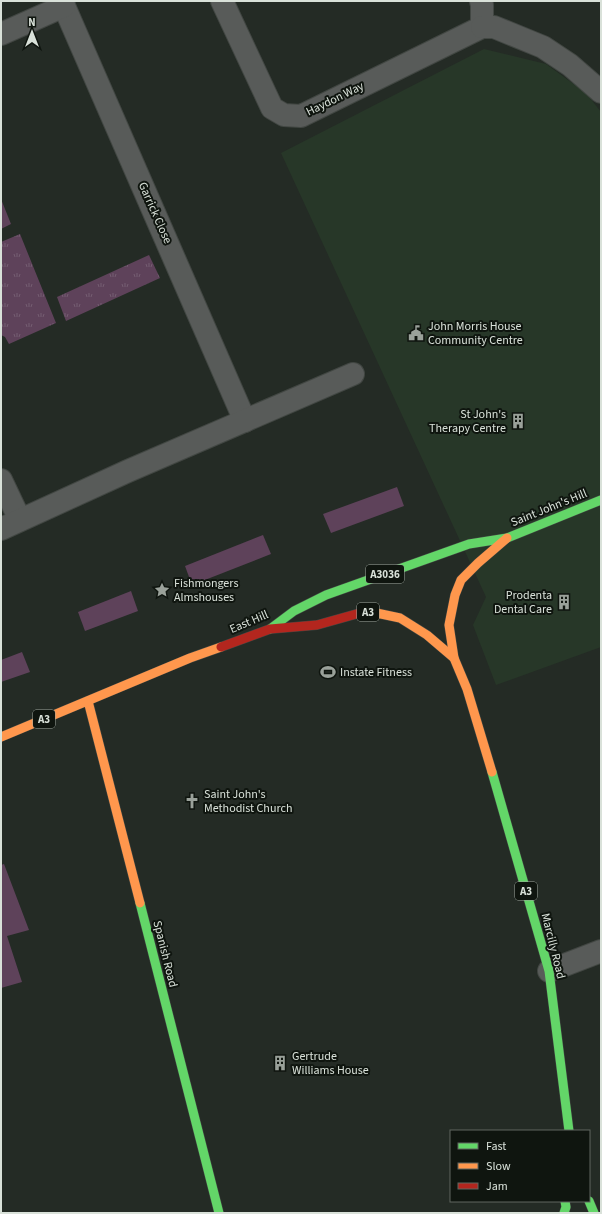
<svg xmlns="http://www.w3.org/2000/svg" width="602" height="1214" viewBox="0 0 602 1214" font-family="'Source Sans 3',sans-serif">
	<defs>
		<pattern id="park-tufts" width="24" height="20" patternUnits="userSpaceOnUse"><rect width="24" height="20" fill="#5e425a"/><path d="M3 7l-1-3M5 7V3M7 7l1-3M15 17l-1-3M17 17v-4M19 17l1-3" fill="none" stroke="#745d71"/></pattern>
	</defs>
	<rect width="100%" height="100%" fill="#242b25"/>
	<path fill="#273728" d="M484,49l62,15 40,29 15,19v535l-105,38 -23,-60 13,-28 -205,-444z"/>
	<g fill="#5e425a">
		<path d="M1,199l10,25 -10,5z"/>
		<path d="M397,487l7,19 -73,27 -8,-19z"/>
		<path d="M263,535l8,19 -79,31 -7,-19z"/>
		<path d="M131,591l7,20 -53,20 -7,-19z"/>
		<path d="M22,652l8,20 -29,10v-22z"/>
		<path d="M4,864l25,66 -22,6 15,46 -21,6v-123z"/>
	</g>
	<g fill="url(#park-tufts)">
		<path d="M20,234l36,89 -47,21 -4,-7 -4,-2v-93z"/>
		<path d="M149,255l11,23 -94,43 -9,-24z"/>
	</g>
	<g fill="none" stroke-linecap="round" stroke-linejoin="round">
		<g stroke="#424743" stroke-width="24">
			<g id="street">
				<path d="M222,1l50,107 12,7 17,1 181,-89v-22l-1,-4"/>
				<path d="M64,6l181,415"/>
				<path d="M482,27h12l49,20 27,18 31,27"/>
				<path d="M1,34l63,-28 -2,-5"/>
				<path d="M1,480l19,40"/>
				<path d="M1,529l127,-58 225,-97"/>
				<path d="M549,971l52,-20"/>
			</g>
		</g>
		<g stroke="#424743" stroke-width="10">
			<g id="fast">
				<path d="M270,629l24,-18 32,-16 143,-51 38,-6 94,-38"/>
				<path d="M492,772l57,199 20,160"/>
				<path d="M140,903l79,310"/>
				<path d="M589,1201l5,12"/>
				<path d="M564,1213l2,-6 -1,-6"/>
			</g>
		</g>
		<g stroke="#424743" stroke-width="10">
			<g id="slow">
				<path d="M367,611l33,7 27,17 27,23 13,31 25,83"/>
				<path d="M454,658l-5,-33 6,-30 6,-15 17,-17 29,-25"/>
				<path d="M88,701l52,202"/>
				<path d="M1,737l189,-79 31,-11"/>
			</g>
		</g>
		<g stroke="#424743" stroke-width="10">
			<path id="jam" d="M221,647l49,-18 47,-4 50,-14"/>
		</g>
		<use href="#street" stroke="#585b59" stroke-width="22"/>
		<use href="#fast" stroke="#63d668" stroke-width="9"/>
		<use href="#slow" stroke="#ff974d" stroke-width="9"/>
		<use href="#jam" stroke="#b3261e" stroke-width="9"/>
	</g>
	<defs>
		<g id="civic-bare" transform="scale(1.2)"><path d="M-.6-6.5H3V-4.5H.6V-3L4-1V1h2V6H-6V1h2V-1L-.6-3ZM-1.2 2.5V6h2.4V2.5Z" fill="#9aa19a" stroke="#0f150f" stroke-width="2.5" paint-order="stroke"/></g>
		<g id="building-bare" transform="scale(1.2)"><path d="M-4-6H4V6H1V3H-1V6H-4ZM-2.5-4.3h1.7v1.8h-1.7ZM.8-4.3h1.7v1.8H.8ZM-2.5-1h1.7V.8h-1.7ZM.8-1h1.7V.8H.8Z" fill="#9aa19a" stroke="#0f150f" stroke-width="2.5" paint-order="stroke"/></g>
		<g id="sight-bare" transform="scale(1.2)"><path d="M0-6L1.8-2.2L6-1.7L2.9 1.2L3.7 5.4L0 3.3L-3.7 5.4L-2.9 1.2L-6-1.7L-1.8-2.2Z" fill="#9aa19a" stroke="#0f150f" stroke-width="2.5" paint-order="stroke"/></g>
		<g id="stadium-bare" transform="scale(1.2)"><path d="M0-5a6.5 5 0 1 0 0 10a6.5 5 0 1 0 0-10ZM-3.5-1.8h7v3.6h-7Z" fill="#9aa19a" stroke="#0f150f" stroke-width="2.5" paint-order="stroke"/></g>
		<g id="church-bare" transform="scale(1.2)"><path d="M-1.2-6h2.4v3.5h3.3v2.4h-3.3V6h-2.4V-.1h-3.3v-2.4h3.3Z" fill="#9aa19a" stroke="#0f150f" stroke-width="2.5" paint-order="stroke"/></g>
	</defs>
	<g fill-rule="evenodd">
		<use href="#civic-bare" x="416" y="333"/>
		<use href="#building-bare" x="518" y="421"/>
		<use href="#sight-bare" x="162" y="590"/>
		<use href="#building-bare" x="564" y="602"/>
		<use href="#stadium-bare" x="328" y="672"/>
		<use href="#church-bare" x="192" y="801"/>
		<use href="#building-bare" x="280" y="1063"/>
	</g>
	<g text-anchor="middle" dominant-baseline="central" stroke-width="4" stroke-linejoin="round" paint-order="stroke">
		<g fill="#0f150f" stroke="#9ca49c" stroke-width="1">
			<rect x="366" y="565" width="38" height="18" rx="3"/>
			<rect x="357" y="603" width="22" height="18" rx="3"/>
			<rect x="33" y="710" width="22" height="18" rx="3"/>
			<rect x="515" y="882" width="22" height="18" rx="3"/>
		</g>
		<g font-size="11" font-weight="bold" fill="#d9e1d9">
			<text x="385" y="574">A3036</text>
			<text x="368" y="612">A3</text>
			<text x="44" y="719">A3</text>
			<text x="526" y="891">A3</text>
		</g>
		<g font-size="12" fill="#d9e1d9" stroke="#0f150f">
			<text transform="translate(335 99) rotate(-26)">Haydon Way</text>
			<text transform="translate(155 213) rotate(66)">Garrick Close</text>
			<text transform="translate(549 508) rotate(-22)">Saint John's Hill</text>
			<text transform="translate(249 622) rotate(-23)">East Hill</text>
			<text transform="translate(553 946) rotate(76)">Marcilly Road</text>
			<text transform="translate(165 954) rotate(76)">Spanish Road</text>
		</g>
		<g font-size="12" fill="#d9e1d9" stroke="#0f150f" text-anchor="start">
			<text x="428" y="326">John Morris House<tspan x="428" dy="14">Community Centre</tspan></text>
			<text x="506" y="414" text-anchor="end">St John's<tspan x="506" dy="14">Therapy Centre</tspan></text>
			<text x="174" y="583">Fishmongers<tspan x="174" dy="14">Almshouses</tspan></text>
			<text x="552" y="595" text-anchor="end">Prodenta<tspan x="552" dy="14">Dental Care</tspan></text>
			<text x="340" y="672">Instate Fitness</text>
			<text x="204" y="794">Saint John's<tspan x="204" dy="14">Methodist Church</tspan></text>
			<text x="292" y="1056">Gertrude<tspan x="292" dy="14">Williams House</tspan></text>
		</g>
	</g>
	<rect width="602" height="1214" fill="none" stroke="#d9e1d9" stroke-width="4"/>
	<rect x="450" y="1130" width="140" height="72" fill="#0f150f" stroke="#606760"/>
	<rect x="458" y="1143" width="20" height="6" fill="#63d668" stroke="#606760"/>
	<text x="486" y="1150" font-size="12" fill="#d9e1d9">Fast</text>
	<rect x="458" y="1163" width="20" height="6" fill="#ff974d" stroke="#606760"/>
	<text x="486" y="1170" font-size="12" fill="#d9e1d9">Slow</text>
	<rect x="458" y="1183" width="20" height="6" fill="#b3261e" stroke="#606760"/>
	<text x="486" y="1190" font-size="12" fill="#d9e1d9">Jam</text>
	<g transform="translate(32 32)" stroke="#0f150f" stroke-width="3" paint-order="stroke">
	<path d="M0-3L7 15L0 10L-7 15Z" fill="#d9e1d9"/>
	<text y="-6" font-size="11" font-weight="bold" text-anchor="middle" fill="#d9e1d9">N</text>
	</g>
</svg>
